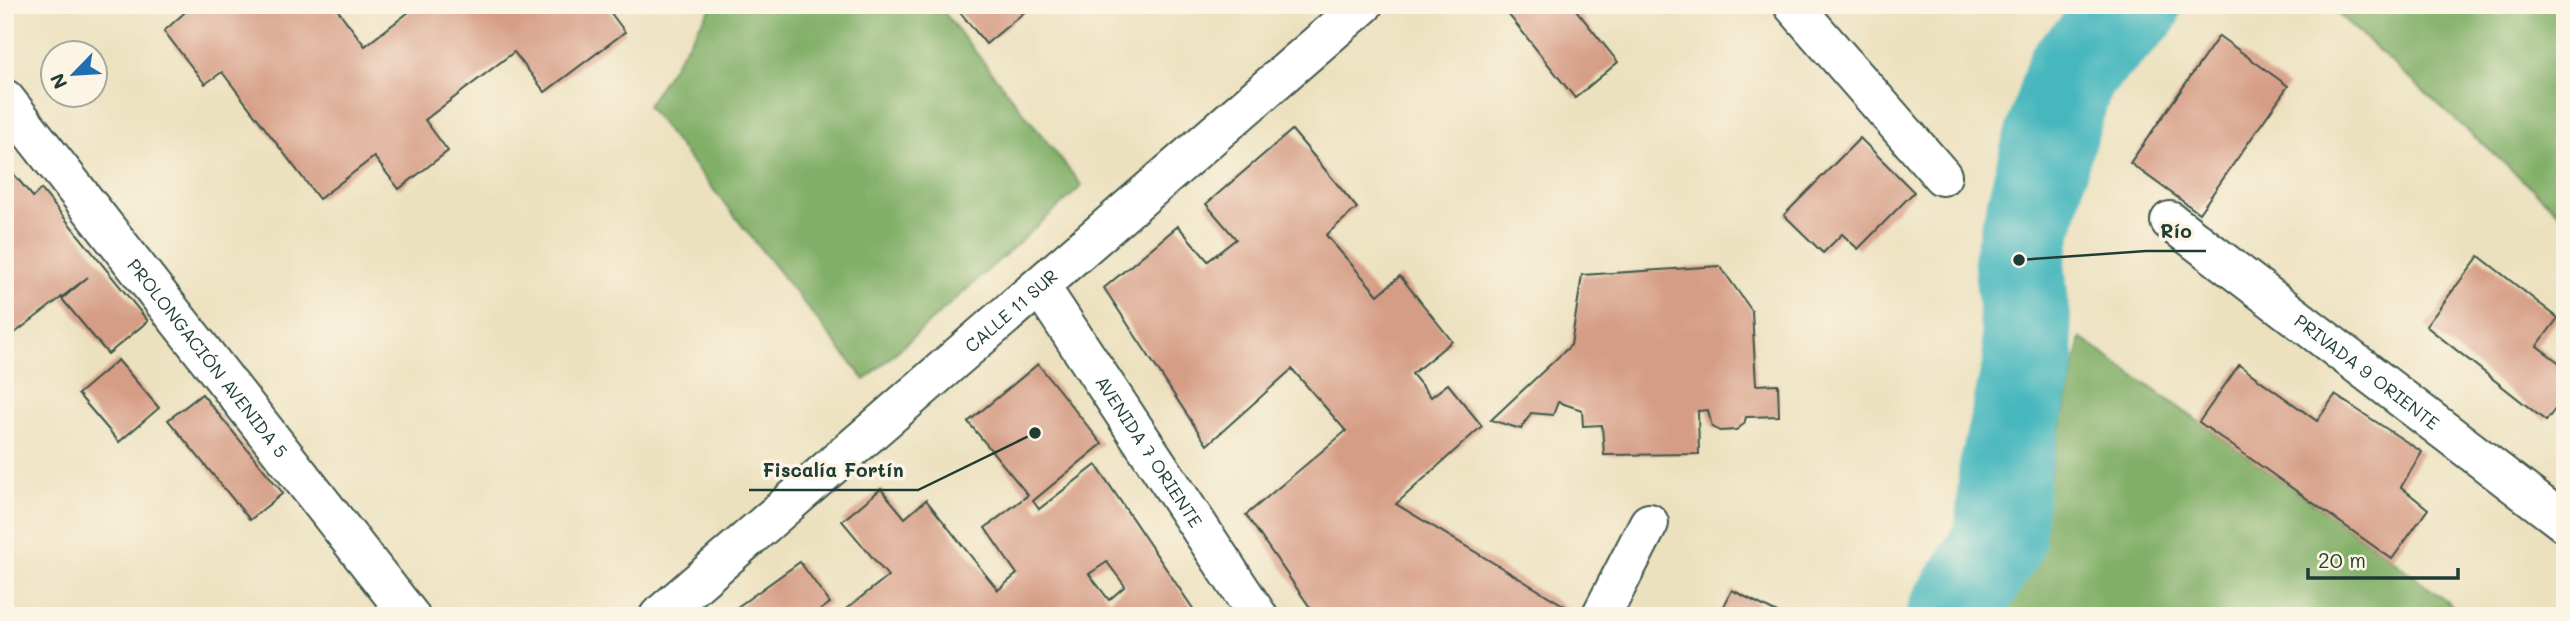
<svg xmlns="http://www.w3.org/2000/svg" width="2570" height="621" viewBox="0 0 2570 621" font-family="Mali,sans-serif">
	<rect width="100%" height="100%" fill="#fcf5e5"/>
	<filter id="ink" filterUnits="userSpaceOnUse"><feTurbulence type="fractalNoise" baseFrequency=".0143" numOctaves="2"/><feDisplacementMap in="SourceGraphic" scale="14" xChannelSelector="R" yChannelSelector="G"/><feConvolveMatrix kernelMatrix="1 2 1 2 8 2 1 2 1" color-interpolation-filters="sRGB"/></filter>
	<filter id="wash" filterUnits="userSpaceOnUse"><feTurbulence type="fractalNoise" baseFrequency=".00686" numOctaves="4" result="noise"/><feDisplacementMap in="SourceGraphic" scale="28" xChannelSelector="R" yChannelSelector="G"/><feGaussianBlur stdDeviation="1.57" result="paint"/><feColorMatrix in="noise" values="0 0 0 0 0 0 0 0 0 0 0 0 0 0 0 0 0 1.4 0 .05"/><feComposite in="paint" operator="in"/></filter>
	<g filter="url(#wash)">
		<rect width="100%" height="100%" fill="#ece1bf"/>
		<g fill="#81af68" stroke="#50764e" stroke-width="2">
			<path d="M713,5h225l144,181 -217,194 -218,-274z"/>
			<path d="M2328,5h237v213z"/>
			<path d="M2081,338l311,221 73,57h-475l41,-63z"/>
		</g>
		<g fill="none" stroke-linecap="round" stroke-linejoin="round">
			<path stroke="#47b7be" stroke-width="91" d="M1952,616l48,-78 4,-67 25,-110 -10,-101 27,-109 25,-80 65,-66"/>
		</g>
		<g id="blocks">
			<g fill="#d69d86" fill-rule="evenodd">
				<path d="M193,5h141l31,41 53,-41h187l20,27 -80,60 -31,-40 -89,68 23,31 -49,38 -25,-32 -55,42 -97,-127 -17,12 -41,-53z"/>
				<path d="M954,5h79l-47,39z"/>
				<path d="M1501,5h81l-6,5 42,52 -43,36z"/>
				<path d="M2219,36l69,50 -89,127 -69,-50z"/>
				<path d="M1292,130l65,78 -31,27 52,60 22,-19 52,65 -40,33 19,23 17,-13 34,42 -86,78 172,104 -4,8h-248l-70,-101 100,-84 -54,-62 -85,76 -103,-157 74,-62 30,35 28,-22 -30,-35z"/>
				<path d="M1860,138l54,54 -56,57 -16,-15 -19,19 -39,-38z"/>
				<path d="M5,164l28,33 8,-8 107,132 -40,33 -46,-55 26,-22 -81,62 -2,-2z"/>
				<path d="M2479,256l79,62 -21,28 28,21v29l-19,25 -120,-95z"/>
				<path d="M1720,266l32,45 4,74 22,-1 1,32 -33,1 -2,7 -8,6 -16,1 -8,-4 -4,-17 -10,1 1,43 -95,1 -2,-30 -19,1 -1,-16 -24,-8 -5,13 -22,-2 -10,16 -30,-9 80,-75 11,-70z"/>
				<path d="M118,360l41,48 -40,34 -41,-48z"/>
				<path d="M1038,364l64,80 -69,57 6,8 57,-44 102,151h-361l51,-40 -46,-55 39,-32 24,29 21,-18 72,90 19,-16 -32,-46 43,-33 -60,-73zM1107,562l18,24 -16,14 -20,-26z"/>
				<path d="M2239,365l78,56 18,-26 87,57 -21,35 27,22 -36,50 -193,-137z"/>
				<path d="M202,394l81,99 -33,27 -82,-100z"/>
				<path d="M800,562l30,41 -18,13h-70l-6,-8z"/>
				<path d="M1732,590l51,26h-64z"/>
			</g>
		</g>
	</g>
	<g filter="url(#ink)">
		<use href="#blocks" fill-opacity="0" stroke="#3e5649" stroke-width="2"/>
		<g fill="none" stroke-linecap="round" stroke-linejoin="round">
			<g stroke="#3e5649" stroke-width="42">
				<g id="minor">
					<path d="M1793,5l149,171"/>
					<path id="s1" d="M5,99l405,517"/>
					<path id="s2" d="M2170,221l395,302"/>
					<path id="s3" d="M1041,288l217,328"/>
					<path id="s4" d="M659,616l704,-611"/>
					<path d="M1601,616l48,-93"/>
				</g>
			</g>
			<use href="#minor" stroke="#fff" stroke-width="38"/>
		</g>
	</g>
	<g text-anchor="middle" dominant-baseline="central" stroke-width="7" stroke-linejoin="round" paint-order="stroke">
		<g font-size="18" fill="#1f3d34" stroke="#fcf5e5">
			<text stroke="none"><textPath href="#s4" startOffset="466">CALLE 11 SUR</textPath></text>
			<text stroke="none"><textPath href="#s1" startOffset="329">PROLONGACIÓN AVENIDA 5</textPath></text>
			<text stroke="none"><textPath href="#s2" startOffset="248">PRIVADA 9 ORIENTE</textPath></text>
			<text stroke="none"><textPath href="#s3" startOffset="196">AVENIDA 7 ORIENTE</textPath></text>
		</g>
	</g>
	<path fill="none" stroke="#1f3d34" stroke-width="2.5" d="M2019 260L2146 251H2206M1035 433L918 490H749"/>
	<g fill="#1f3d34" stroke="#fcf5e5" stroke-width="2.5">
		<circle cx="2019" cy="260" r="7"/>
		<circle cx="1035" cy="433" r="7"/>
	</g>
	<g font-size="19" text-anchor="middle" font-weight="bold" fill="#1f3d34" stroke="#fcf5e5" stroke-width="7" stroke-linejoin="round" paint-order="stroke">
		<text x="2176" y="238">Río</text>
		<text x="833" y="477">Fiscalía Fortín</text>
	</g>
	<rect width="2570" height="621" fill="none" stroke="#fcf5e5" stroke-width="28"/>
	<g transform="translate(74 74) rotate(245)"><circle r="33" fill="#fcf5e5" stroke="#a4ab9e" stroke-width="2"/>
	<path d="M0-5L12 26L0 18L-12 26Z" fill="#1f6fb2"/>
	<text y="-10" font-size="19" font-weight="bold" text-anchor="middle" fill="#1f3d34">N</text>
	</g>
	<path d="M2308 568v10h150v-10" fill="none" stroke="#1f3d34" stroke-width="3.5"/>
	<text x="2318" y="568" font-size="21" fill="#1f3d34" stroke="#fcf5e5" stroke-width="5" paint-order="stroke">20 m</text>
</svg>
